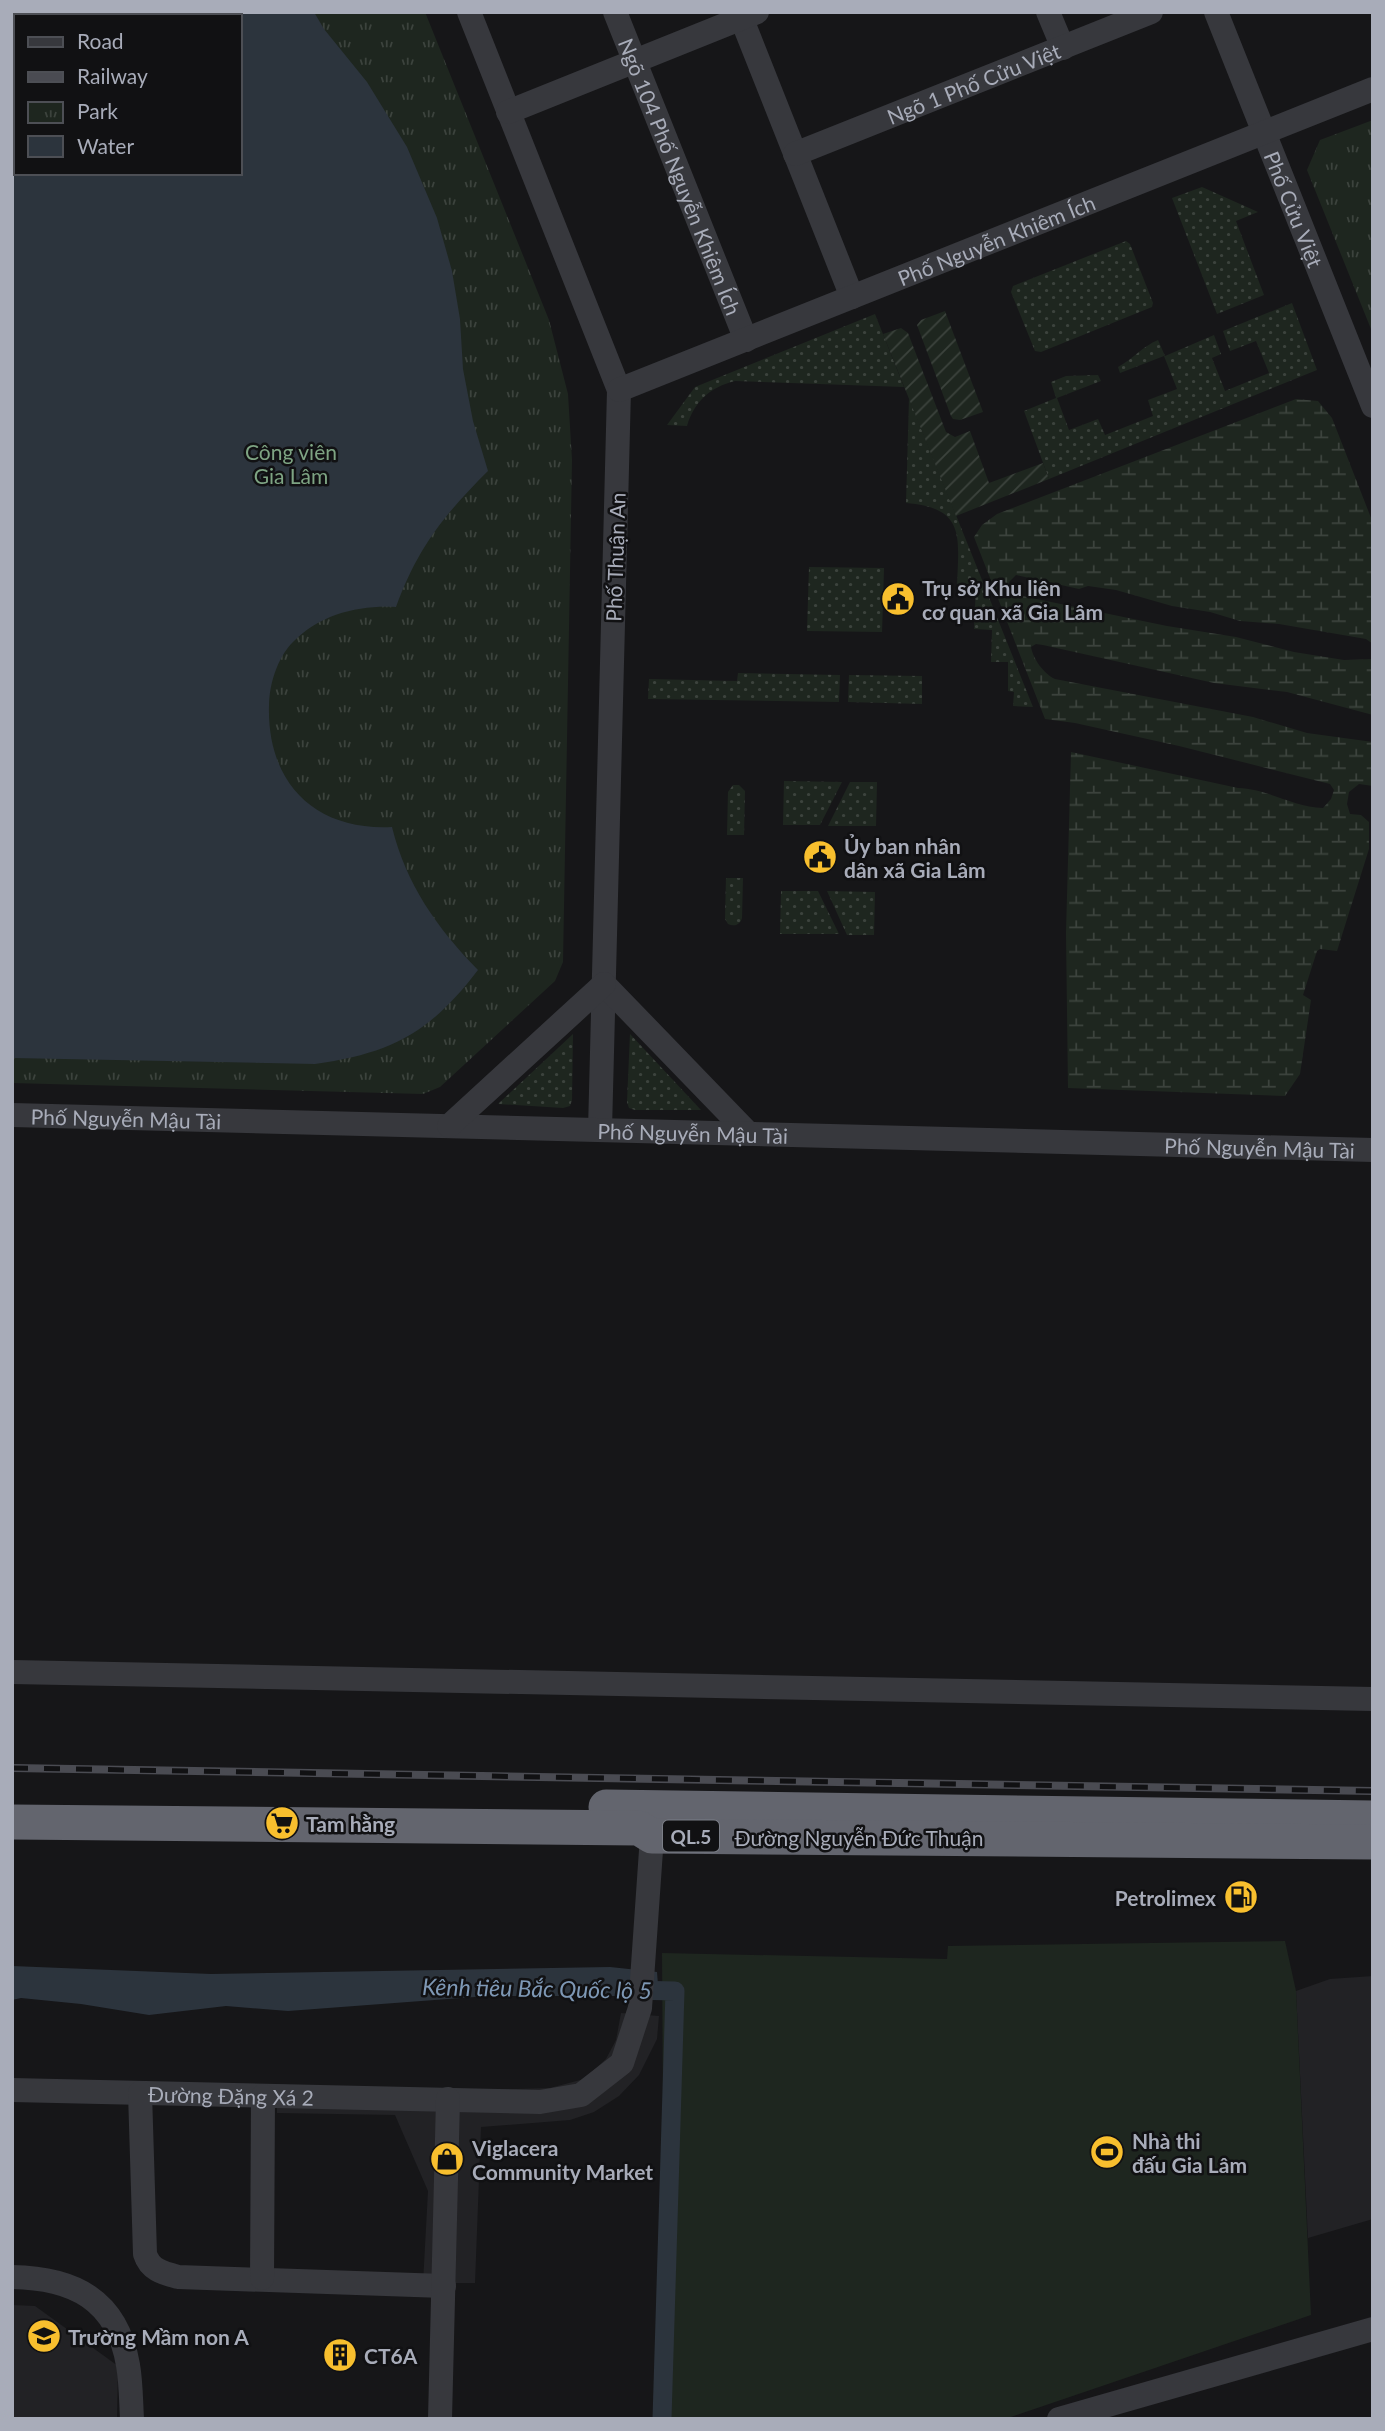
<svg xmlns="http://www.w3.org/2000/svg" width="1385" height="2431" viewBox="0 0 1385 2431" font-family="Lato,sans-serif">
	<defs>
		<pattern id="grass-dots" width="8" height="8" patternUnits="userSpaceOnUse" patternTransform="scale(1.75)"><rect width="8" height="8" fill="#1e261f"/><path d="M2 2h.1M6 6h.1" fill="none" stroke="#3c433d" stroke-width="1.8" stroke-linecap="round"/></pattern>
		<pattern id="wetland-marsh" width="20" height="14" patternUnits="userSpaceOnUse" patternTransform="scale(1.75)"><rect width="20" height="14" fill="#1e261f"/><path d="M1 5h8M5 5V1M11 12h8M15 12V8" fill="none" stroke="#3c433d"/></pattern>
		<pattern id="park-tufts" width="24" height="20" patternUnits="userSpaceOnUse" patternTransform="scale(1.75)"><rect width="24" height="20" fill="#1e261f"/><path d="M3 7l-1-3M5 7V3M7 7l1-3M15 17l-1-3M17 17v-4M19 17l1-3" fill="none" stroke="#3c433d"/></pattern>
		<pattern id="garden-furrows" width="10" height="10" patternUnits="userSpaceOnUse" patternTransform="scale(1.75)"><rect width="10" height="10" fill="#1e261f"/><path d="M-1 1l2-2M0 10L10 0M9 11l2-2" fill="none" stroke="#3c433d"/></pattern>
	</defs>
	<rect width="100%" height="100%" fill="#161618"/>
	<g fill="#222225">
		<path d="M1373,1976v243l-65,19 -12,-247 34,-12z"/>
		<path d="M621,2013l38,3 -2,23 -18,36 -20,21 -25,16 -24,8 -89,7 -6,156h-52l5,-92 -33,-76 -118,-2v-29l41,3 170,3 62,-2 34,-9 22,-20 10,-19z"/>
		<path d="M12,2305l23,1 83,60 -1,53h-105z"/>
	</g>
	<g fill="url(#grass-dots)">
		<path d="M1202,187l56,25 -22,9 28,74 -47,19 -45,-116z"/>
		<path d="M1126,241l4,3 23,59 -1,4 -111,45 -6,-1 -24,-59 2,-6z"/>
		<path d="M1292,303l25,67 -268,109 -25,-68 32,-13 -5,-16 15,-6 32,-1 3,6 -44,17 12,32 29,-11 7,16 48,-19 -5,-16 29,-11 -13,-33 -44,17 -2,-6c15,-8 25,-21 40,-27l7,16 49,-21 7,19 -9,4 13,33 44,-18 -13,-32 -26,10 -7,-20z"/>
		<path d="M875,314l29,73 -169,-6c-25,6 -41,21 -48,45l-20,-1 28,-38z"/>
		<path d="M909,398l124,309 -20,-1 1,-14 -6,-1v-29h-17l1,-32 -18,-1 2,-44h-19c2,-50 8,-77 -51,-82z"/>
		<path d="M809,567l75,1 -2,64 -75,-1z"/>
		<path d="M738,673l102,2 -1,27 -191,-3 1,-20 88,2z"/>
		<path d="M849,675l73,1v28l-74,-2z"/>
		<path d="M784,781l58,1 -22,43h-37z"/>
		<path d="M850,782h27l-1,44h-48z"/>
		<path d="M733,785h6l6,6 -1,44h-17l1,-43z"/>
		<path d="M726,878h17l-1,40c-2,7 -8,9 -14,6l-3,-5z"/>
		<path d="M781,891h37l21,43h-59z"/>
		<path d="M827,891l48,1 -1,43h-27z"/>
		<path d="M573,1034l-1,66 -2,6 -7,2 -65,-4z"/>
		<path d="M630,1034l71,76h-66l-6,-2 -2,-6z"/>
	</g>
	<path fill="url(#wetland-marsh)" d="M1296,399l22,2 14,17 41,105v121l-7,-5 -87,-15 -39,-3 -30,-9 -38,-6 -56,-16 -28,-4 -9,3 -63,-14 -7,7 3,12 155,32 69,11 58,15 50,8 29,-1v56l-86,-23 -73,-9 -171,-38 -7,-1 -5,3c2,12 13,27 24,32l198,38 54,16 66,9v44l-14,-2 -10,8 -2,12 3,10 11,1 8,7v27l-32,102 -17,-2 -3,2 -14,44 8,5 -11,74 -15,22 -217,-8 -2,-155 5,-181 167,36c30,1 55,19 85,20l8,-9 3,-9 -4,-6 -151,-38 -104,-23 -30,-4 -71,-182 8,-12 15,-11z"/>
	<g fill="url(#park-tufts)" fill-rule="evenodd">
		<path d="M12,12h413l124,308 19,74 4,66 -9,502 -8,19 -115,106 -17,7 -411,-11zM16,16h224v157h-224z"/>
		<path d="M1373,120v214l-66,-164 13,-30z"/>
	</g>
	<g fill="url(#garden-furrows)">
		<path d="M945,311l38,101 -23,8 -7,-1 -2,-3 -34,-91 4,-5z"/>
		<path d="M901,328l7,5 38,99 9,5 15,-6 19,52 54,-20 6,16 -93,37 -73,-182z"/>
	</g>
	<path fill="#1e261f" d="M1285,1941l11,50 15,324 -306,104h-340l-3,-466 285,6 1,-13z"/>
	<g fill="#2c343d" fill-rule="evenodd">
		<path d="M12,12h302l10,17 43,53 40,65 30,71 15,53 8,48 3,50 10,52 15,50c-44,44 -70,76 -92,136 -37,-2 -76,7 -103,35 -16,16 -24,43 -24,64 -2,77 46,125 123,121 14,57 45,101 86,143 -48,63 -86,83 -163,94l-303,-6zM16,16h224v157h-224z"/>
		<path d="M12,1966l199,8 399,-7 47,5 1,13 -2,11h-168l-200,15 -62,-5 -77,9 -68,-11 -60,-6 -9,2z"/>
	</g>
	<g fill="none" stroke-linecap="round" stroke-linejoin="round">
		<path stroke="#2c343d" stroke-width="19" d="M632,1990l43,1 -13,428"/>
		<g stroke="#37383d" stroke-width="24">
			<path d="M469,12l150,378 -19,740"/>
			<path id="s1" d="M615,12l131,328"/>
			<path d="M739,12l113,285"/>
			<path d="M1048,12l15,36"/>
			<path id="s2" d="M1216,12l157,394"/>
			<path d="M508,112l249,-100"/>
			<path id="s3" d="M795,154l356,-142"/>
			<path id="s4" d="M619,390l754,-301"/>
			<path d="M604,984l145,150"/>
			<path id="s5" d="M12,1115l1361,35"/>
			<path d="M449,1126l155,-142"/>
			<path d="M12,1672l1361,27"/>
			<path id="s6" d="M12,2090l528,12 41,-7 41,-32 18,-55 12,-172"/>
			<path d="M140,2093l5,161c5,16 18,19 33,23l266,9"/>
			<path d="M12,2277c61,1 105,22 116,88 3,17 3,36 4,54"/>
			<path d="M262,2278l1,-182"/>
			<path d="M440,2419l8,-320"/>
			<path d="M1059,2419l314,-90"/>
		</g>
		<g stroke="#63656e" stroke-width="35">
			<path d="M606,1807l767,11"/>
			<path d="M12,1822l627,6 13,8 721,6"/>
		</g>
		<g stroke="#4a4b52" stroke-width="8">
			<path id="rail" d="M12,1768l1361,23"/>
		</g>
		<use href="#rail" stroke="#111113" stroke-width="5" stroke-dasharray="16" stroke-linecap="butt"/>
	</g>
	<defs>
		<g id="civic-disc" transform="scale(1.75)"><circle r="9.5" fill="#f8bf2e" stroke="#111113"/><path d="M-.6-6.5H3V-4.5H.6V-3L4-1V1h2V6H-6V1h2V-1L-.6-3ZM-1.2 2.5V6h2.4V2.5Z" fill="#111"/></g>
		<g id="supermarket-disc" transform="scale(1.75)"><circle r="9.5" fill="#f8bf2e" stroke="#111113"/><path d="M-6-5.5h2.5l.6 2H6L4.5 2H-2.5L-4.4-4H-6ZM-1.5 3.2a1.3 1.3 0 1 0 .1 0ZM3 3.2a1.3 1.3 0 1 0 .1 0Z" fill="#111"/></g>
		<g id="fuel-disc" transform="scale(1.75)"><circle r="9.5" fill="#f8bf2e" stroke="#111113"/><path d="M-5.5-6h7V0h2V4h1.3V-2.5L3-4.5l.8-.8L6-3V5H2.5V1h-1V6h-7ZM-4.2-4.7v3.2H.2V-4.7Z" fill="#111"/></g>
		<g id="stadium-disc" transform="scale(1.75)"><circle r="9.5" fill="#f8bf2e" stroke="#111113"/><path d="M0-5a6.5 5 0 1 0 0 10a6.5 5 0 1 0 0-10ZM-3.5-1.8h7v3.6h-7Z" fill="#111"/></g>
		<g id="shop-disc" transform="scale(1.75)"><circle r="9.5" fill="#f8bf2e" stroke="#111113"/><path d="M-5-2.5h2.3a2.7 3.5 0 0 1 5.4 0H5L5.5 6h-11ZM-1.5-2.5h3a1.5 2.3 0 0 0-3 0Z" fill="#111"/></g>
		<g id="school-disc" transform="scale(1.75)"><circle r="9.5" fill="#f8bf2e" stroke="#111113"/><path d="M0-5L7-2L0 1L-7-2ZM-4 1L0 2.5L4 1V4Q0 6-4 4Z" fill="#111"/></g>
		<g id="building-disc" transform="scale(1.75)"><circle r="9.5" fill="#f8bf2e" stroke="#111113"/><path d="M-4-6H4V6H1V3H-1V6H-4ZM-2.5-4.3h1.7v1.8h-1.7ZM.8-4.3h1.7v1.8H.8ZM-2.5-1h1.7V.8h-1.7ZM.8-1h1.7V.8H.8Z" fill="#111"/></g>
	</defs>
	<g fill-rule="evenodd">
		<use href="#civic-disc" x="898" y="599"/>
		<use href="#civic-disc" x="820" y="857"/>
		<use href="#supermarket-disc" x="282" y="1823"/>
		<use href="#fuel-disc" x="1241" y="1897"/>
		<use href="#stadium-disc" x="1107" y="2152"/>
		<use href="#shop-disc" x="447" y="2159"/>
		<use href="#school-disc" x="44" y="2336"/>
		<use href="#building-disc" x="340" y="2355"/>
	</g>
	<g text-anchor="middle" dominant-baseline="central" stroke-width="5" stroke-linejoin="round" paint-order="stroke">
		<rect fill="#111113" stroke="#7b7e87" stroke-width="2" x="663" y="1820.5" width="56" height="31" rx="5"/>
		<g font-size="19" font-weight="bold" fill="#a8acb9">
			<text x="691" y="1836">QL.5</text>
		</g>
		<g font-size="21" fill="#a8acb9" stroke="#111113">
			<text stroke="none"><textPath href="#s3" startOffset="192">Ngõ 1 Phố Cửu Việt</textPath></text>
			<text stroke="none"><textPath href="#s1" startOffset="177">Ngõ 104 Phố Nguyễn Khiêm Ích</textPath></text>
			<text stroke="none"><textPath href="#s2" startOffset="212">Phố Cửu Việt</textPath></text>
			<text stroke="none"><textPath href="#s4" startOffset="406">Phố Nguyễn Khiêm Ích</textPath></text>
			<text transform="translate(615 557) rotate(-88)">Phố Thuận An</text>
			<text stroke="none"><textPath href="#s5" startOffset="114">Phố Nguyễn Mậu Tài</textPath></text>
			<text stroke="none"><textPath href="#s5" startOffset="681">Phố Nguyễn Mậu Tài</textPath></text>
			<text stroke="none"><textPath href="#s5" startOffset="1248">Phố Nguyễn Mậu Tài</textPath></text>
			<text x="859" y="1837">Đường Nguyễn Đức Thuận</text>
			<text stroke="none"><textPath href="#s6" startOffset="219">Đường Đặng Xá 2</textPath></text>
		</g>
		<g font-size="21" fill="#7ea483" stroke="#111113">
			<text x="291" y="451">Công viên<tspan x="291" dy="24">Gia Lâm</tspan></text>
		</g>
		<g font-size="21" font-weight="bold" fill="#a8acb9" stroke="#111113" text-anchor="start">
			<text x="922" y="587">Trụ sở Khu liên<tspan x="922" dy="24">cơ quan xã Gia Lâm</tspan></text>
			<text x="844" y="845">Ủy ban nhân<tspan x="844" dy="24">dân xã Gia Lâm</tspan></text>
			<text x="306" y="1823">Tam hằng</text>
			<text x="1216" y="1897" text-anchor="end">Petrolimex</text>
			<text x="1132" y="2140">Nhà thi<tspan x="1132" dy="24">đấu Gia Lâm</tspan></text>
			<text x="472" y="2147">Viglacera<tspan x="472" dy="24">Community Market</tspan></text>
			<text x="68" y="2336">Trường Mầm non A</text>
			<text x="364" y="2355">CT6A</text>
		</g>
		<g font-size="23" font-style="italic" fill="#7e98b5" stroke="#111113">
			<text transform="translate(537 1988) rotate(1)">Kênh tiêu Bắc Quốc lộ 5</text>
		</g>
	</g>
	<rect width="1385" height="2431" fill="none" stroke="#a8acb9" stroke-width="28"/>
	<rect x="14" y="14" width="228" height="161" fill="#111113" stroke="#4d4f55" stroke-width="2"/>
	<rect x="28" y="37" width="35" height="10" fill="#37383d" stroke="#4d4f55" stroke-width="2"/>
	<text x="77" y="49" font-size="21" fill="#a8acb9">Road</text>
	<rect x="28" y="72" width="35" height="10" fill="#4a4b52" stroke="#4d4f55" stroke-width="2"/>
	<text x="77" y="84" font-size="21" fill="#a8acb9">Railway</text>
	<rect x="28" y="102" width="35" height="21" fill="url(#park-tufts)" stroke="#4d4f55" stroke-width="2"/>
	<text x="77" y="119" font-size="21" fill="#a8acb9">Park</text>
	<rect x="28" y="136" width="35" height="21" fill="#2c343d" stroke="#4d4f55" stroke-width="2"/>
	<text x="77" y="154" font-size="21" fill="#a8acb9">Water</text>
</svg>
